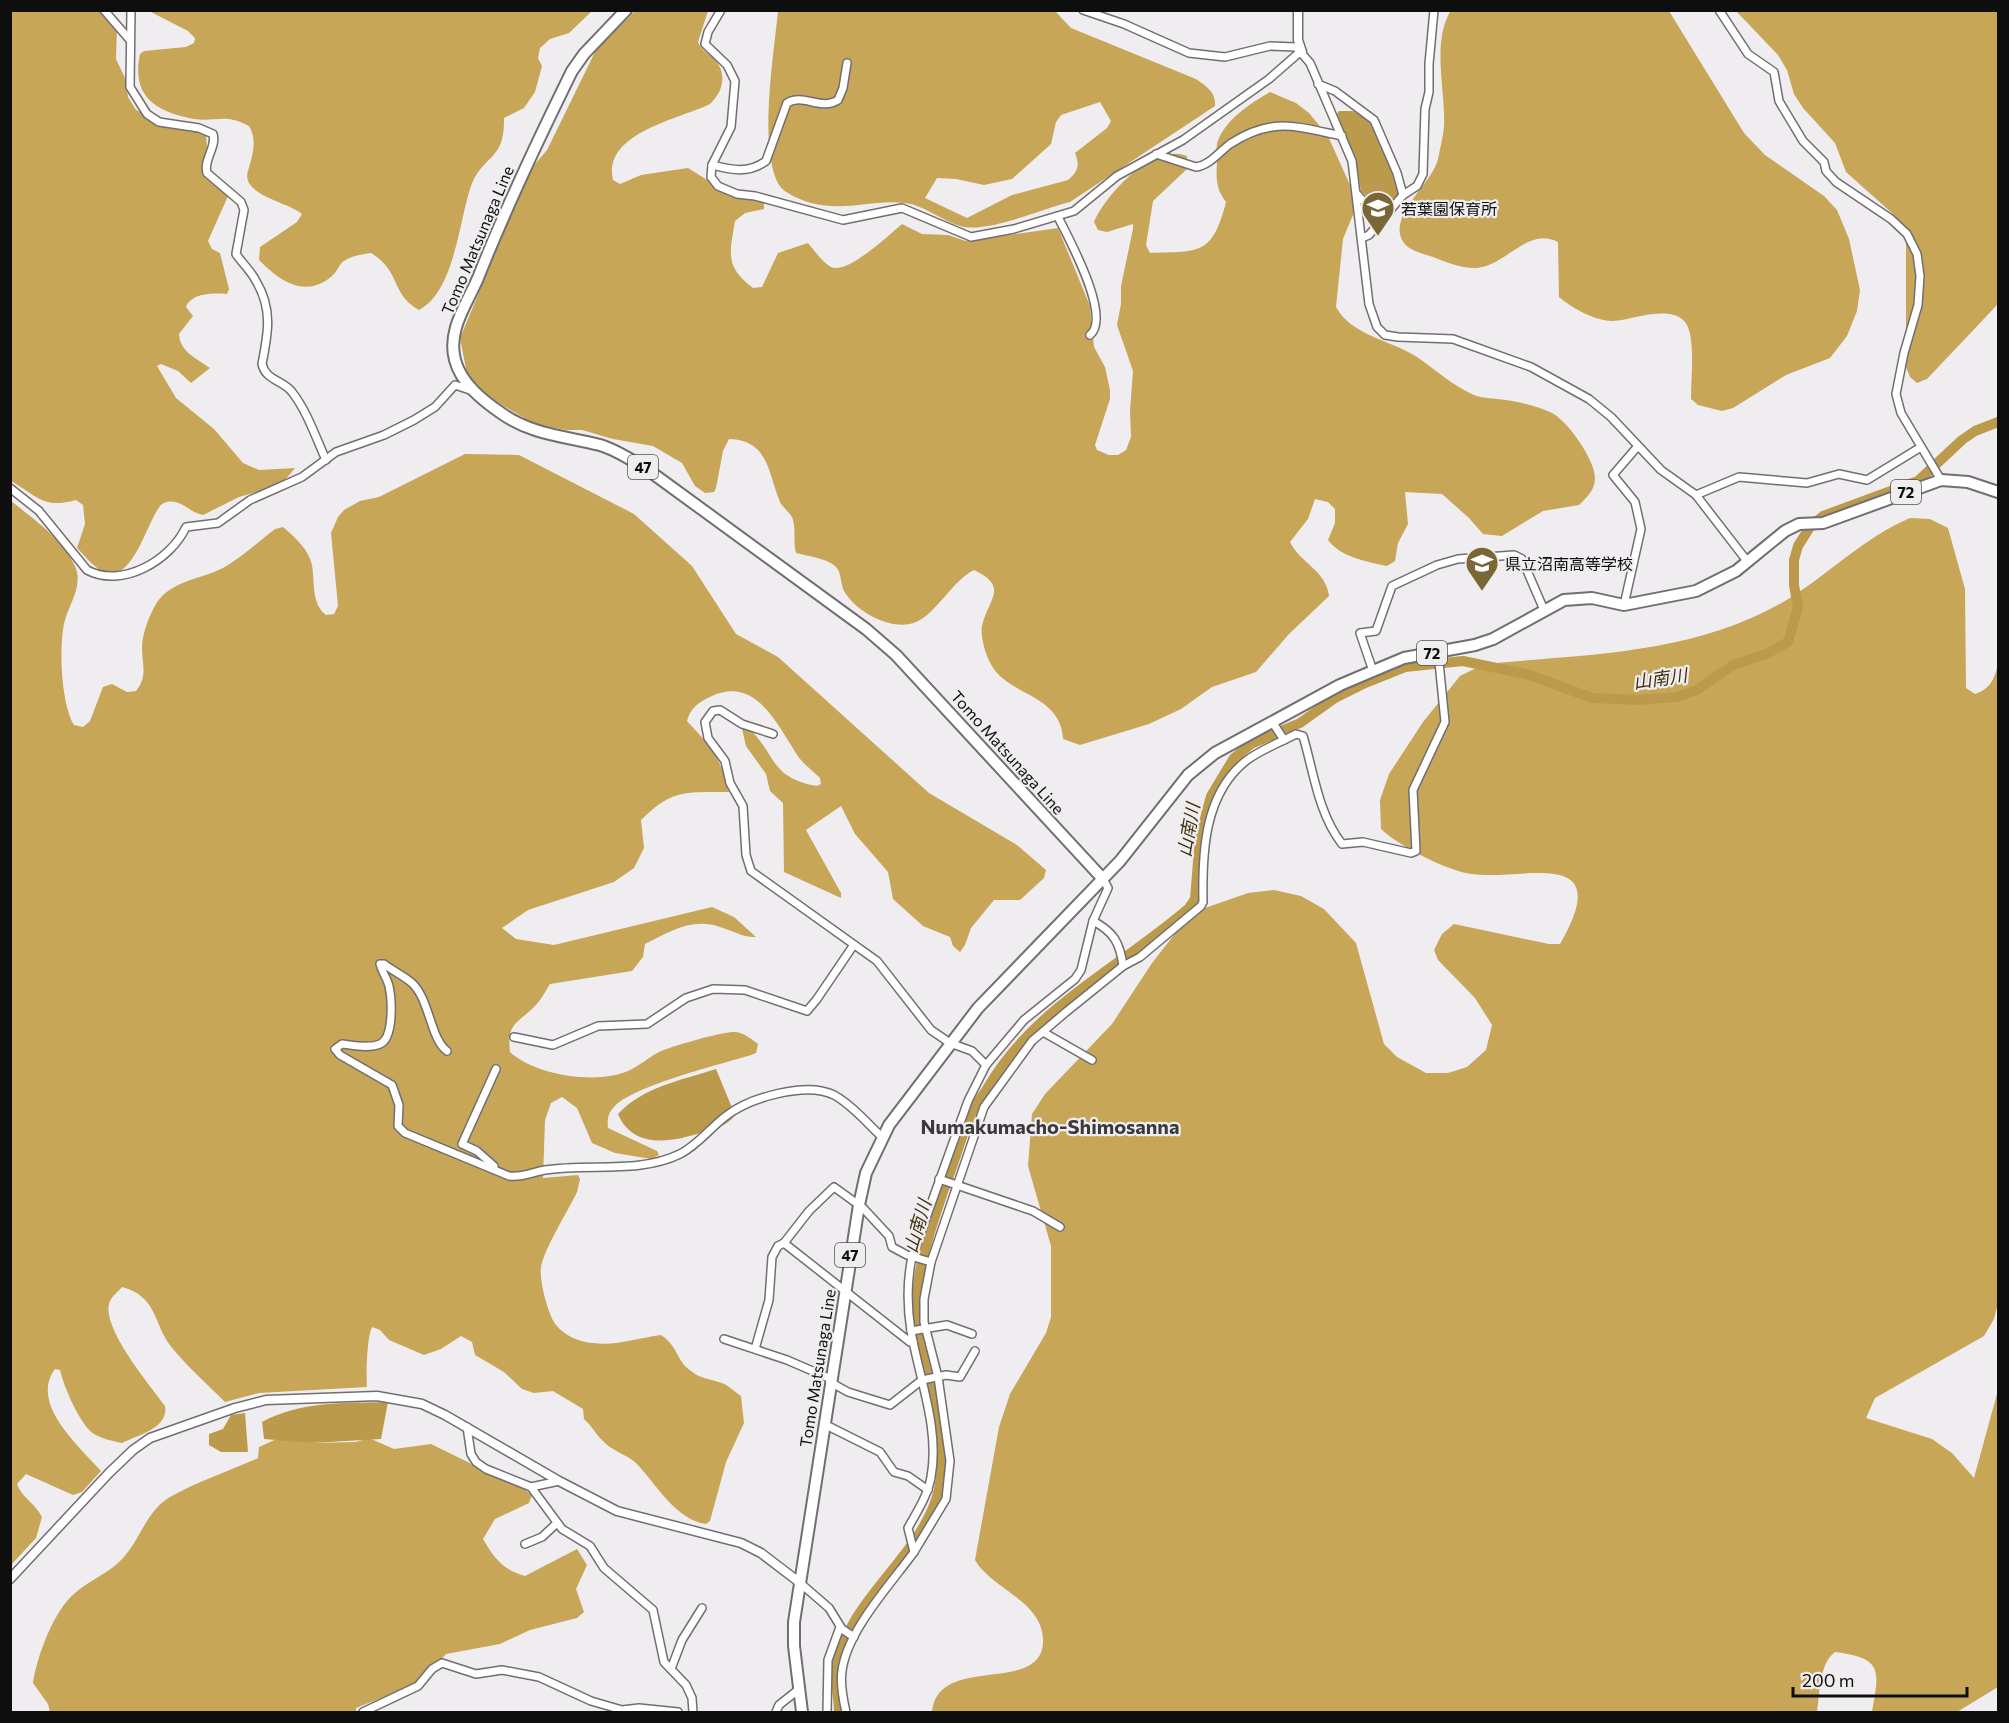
<svg xmlns="http://www.w3.org/2000/svg" width="2009" height="1723" viewBox="0 0 2009 1723" font-family="Commissioner,'Noto Sans JP',sans-serif">
	<rect width="100%" height="100%" fill="#f0edf0"/>
	<g fill="#c7a658" fill-rule="evenodd">
		<path d="M1451,10l218,1 75,122 21,22 59,41 13,14 12,29 11,51 -3,21 -10,25 -17,22 -44,17 -53,33 -11,3 -24,-6 -7,-6c0,-21 3,-45 -1,-65 -6,-36 -56,-14 -77,-13 -18,0 -41,-13 -54,-24l-1,-55c-30,-16 -51,23 -81,26 -15,1 -31,-6 -44,-11 -9,-3 -23,-6 -29,-14 -19,-26 29,-60 34,-84 2,-11 5,-21 6,-32 2,-36 -13,-84 7,-117z"/>
		<path d="M11,11h91l15,17 -1,31 10,21 2,17 8,13 29,12 30,7 11,7c5,34 -15,33 22,60l-20,45 4,8 8,4 9,36 -2,5c-13,-1 -36,-1 -41,13l7,9 -14,18c1,18 17,24 31,34l-19,15 -13,-12 -17,-7 -4,2 19,32 38,31 29,34 16,7 36,-2 -14,17 -42,12 -36,18c-15,-3 -23,-18 -39,-12 -14,4 -30,88 -63,68 -9,-6 -17,-16 -24,-23l8,-24 -2,-19 -7,-5c-32,9 -38,-3 -65,-19z"/>
		<path d="M149,11h443l-23,22 -19,6 -10,9 -2,10 4,8 -7,26 -11,16 -20,10c1,44 -21,36 -33,68 -12,34 -16,105 -52,124 -29,-16 -17,-38 -48,-57 -8,1 -20,3 -27,8 -5,3 -7,11 -12,15 -27,23 -52,5 -73,-16l1,-13 37,-25 5,-8c-13,-12 -62,-19 -54,-43 4,-15 10,-30 1,-45 -24,-13 -32,-4 -55,-7 -39,-7 -63,-23 -54,-65l4,-3 42,-4 8,-4 1,-5 -7,-7z"/>
		<path d="M635,11h73l-10,31c3,8 10,11 16,17 14,14 9,33 -4,45 -30,15 -108,29 -97,76l7,4 21,-9 47,-7 48,30 28,4v7l-19,4 -10,8c-5,32 -11,45 18,67l9,-1 16,-34 30,-10c6,7 14,19 23,24 16,8 58,-32 71,-43l20,10 26,1 18,6 92,-13 32,78 4,41 11,20 5,23v9l-15,46 2,5 12,5h9l8,-5 5,-13 -1,-26 3,-40 -16,-46 4,-21v-18l12,-57v-5l-26,8 -9,-2 -4,-8c12,-28 60,-80 93,-66v13l-34,32 -7,44 4,8c50,-2 62,3 76,-51 -10,-13 -10,-24 -9,-40 0,-6 -1,-13 0,-18 6,-23 34,-41 53,-52l26,11 13,10 19,23 22,49 5,25 -12,29 -7,68c16,29 55,33 81,50 19,13 36,29 57,38 10,4 21,3 32,5 14,2 31,6 44,12 17,7 45,48 45,66 0,12 -8,19 -16,27l-36,6 -41,25 -19,-2 -14,-16 -27,-24 -37,-2 3,32 -10,19 -3,18 -8,5c-19,-4 -47,-9 -59,-26l7,-17v-14l-7,-7 -13,-3 -7,20 -18,23c10,21 36,28 39,54l-40,38 -33,38 -44,15 -31,22 -32,15 -69,21 -17,-6c-2,-45 -54,-43 -71,-73 -6,-9 -12,-29 -10,-40 6,-27 28,-39 -8,-56 -22,11 -38,44 -58,52 -24,10 -60,-10 -72,-31 -4,-8 -2,-19 -9,-25 -9,-8 -28,-10 -39,-13 -3,-11 0,-23 -3,-33 -1,-6 -10,-12 -13,-18 -12,-29 -11,-62 -51,-63l-6,12 -7,37 -2,4 -9,1 -10,-7 -13,-23 -29,-17 -40,-7 -31,-9h-16l-31,-6 -47,-27 -21,-23 -7,-36 70,-168 17,-20 49,-100z"/>
		<path d="M778,11h277l16,17 125,51c11,8 20,13 19,27l-145,96c-29,7 -83,32 -110,24 -18,-5 -36,-21 -55,-23 -32,-4 -59,9 -94,0 -10,-3 -26,-9 -32,-18 -21,-36 -5,-132 -1,-174zM1100,102l11,19 -4,7 -32,25c5,12 3,19 -7,27l-56,15 -45,23 -42,-20 12,-20 19,1 28,6 28,-6 39,-35 5,-22 5,-7z"/>
		<path d="M1736,11h262v293l-71,75 -10,4 -7,-6 -4,-10v-125l-4,-14 -9,-14 -47,-42 -11,-29 -32,-35 -9,-14 -7,-24 -9,-15z"/>
		<path d="M465,454l54,1 115,59 58,52 44,68 42,23 151,136 88,52 29,25 -2,8 -24,22h-26l-23,28 -6,17 -5,7 -7,-6 -3,-9 -27,-11 -30,-27 -5,-27 -33,-38 -14,-28 -35,24 35,63v5l-57,-26 -1,-69 -13,-12 -4,-17 -20,-28 -4,-17 4,-3c30,25 22,52 71,60l4,-2 -1,-6c-6,-6 -14,-12 -20,-19 -21,-30 -42,-84 -88,-63 -12,5 -22,12 -25,25 25,27 33,35 42,71 -43,0 -57,-3 -88,28l3,28 -10,20 -20,14 -86,28 -26,18 14,11 38,6 158,-38 22,10 22,20c-12,1 -25,-7 -36,-10 -28,-10 -51,5 -75,17l-2,13 -11,14 -82,13c-5,8 -10,18 -17,24 -18,17 -26,16 -23,44 25,23 86,33 118,19 11,-5 20,-13 31,-19 10,-5 65,-21 75,-20 10,0 17,7 24,12l-2,9 -5,2c-29,9 -119,31 -137,52 -6,6 -7,13 -6,21l49,23 2,4 -8,4 -36,-6 -23,-10 -15,-35 -15,-11 -11,6 -6,17 -2,58 35,-3 2,4 -3,13c-9,19 -33,57 -36,75 -2,13 7,48 15,58 9,11 23,17 37,18 23,3 45,-5 68,-8 18,12 15,26 30,36 10,8 19,8 31,12 6,2 13,9 19,13l3,27 -18,39 -16,59 -4,3c-30,-4 -50,-40 -69,-60 -10,-10 -26,-13 -35,-24 -7,-7 -10,-14 -18,-21l-1,-10 -30,-18 -19,2 -12,-4 -18,-17 -29,-17 -3,-13 -11,-6 -20,13 -17,6 -35,-15 -9,-10 -8,-3c-5,10 -6,47 -5,60l-108,6 -34,9c-17,-17 -36,-34 -52,-53 -21,-25 -14,-52 -51,-62 -3,4 -10,9 -12,14 -11,25 41,85 55,105 4,22 -27,29 -43,37 -10,-2 -19,-4 -28,-9 -14,-9 -30,-47 -34,-64l-5,-1c-26,35 25,78 46,102l-19,21 -9,3 -47,-21 -9,10c4,13 19,20 25,33l-6,21 -25,27 -1,-1065c23,19 53,39 65,66 9,20 -7,39 -11,58 -5,25 -3,79 10,101l9,2 7,-6 13,-34 9,-3 15,8 9,-1c12,-15 6,-26 6,-43 0,-14 7,-32 14,-44 15,-24 44,-24 67,-36 18,-10 35,-26 52,-39l8,-2c12,10 26,23 29,38 3,18 -1,38 14,50l8,-1 4,-8 -7,-73 7,-16 6,-7 16,-9 19,-4z"/>
		<path d="M1910,518l20,1 18,9 17,61 1,99 9,6c15,-5 19,-14 23,-29v638l-4,16 -10,17 -109,62 -9,20 66,21 20,14 22,25 24,-88v297l-41,25h-85c7,-41 12,-54 -37,-60 -16,12 -15,41 -18,60h-885c6,-59 108,-17 111,-69 2,-42 -51,-53 -68,-83l24,-133 11,-33 36,-61 5,-16v-71l-23,-80 4,-52 13,-20 67,-70 40,-61 29,-37 24,-18 43,-15 26,-3 27,6 23,13 32,34 28,101 13,13 29,16h22l19,-6 19,-17 6,-25 -17,-27 -37,-38 -4,-10 8,-16 12,-10 95,20h11c57,-99 -37,-63 -88,-70 -25,-3 -73,-28 -91,-45l-1,-29 9,-26 34,-52 37,-46 24,-12c105,-10 207,-9 301,-63 43,-26 78,-63 125,-83z"/>
		<path d="M279,1438l32,5 45,-1 13,-4 25,11 37,-5 94,46 7,5 -3,8 -34,16 -12,20c11,19 20,31 42,37l52,-27 10,16 -11,24 8,23 -7,6 -47,12 -30,14 -54,10 -27,29 -63,25v4h-306l-2,-8 -15,-21c4,-27 21,-73 42,-90 14,-13 35,-20 48,-35 17,-18 24,-48 47,-61 28,-16 59,-26 88,-39l1,-11z"/>
	</g>
	<g fill="#bc9a4c">
		<path d="M1339,111h14l16,9c5,12 32,69 30,74 -2,7 -11,13 -17,17l-21,-20 -6,-33 -18,-44z"/>
		<path d="M716,1069l19,46c-8,11 -19,13 -32,17 -30,10 -70,18 -85,-18 25,-27 64,-34 98,-45z"/>
		<path d="M388,1402l-7,37 -70,4 -47,-4 -2,-17c38,-21 83,-19 126,-20z"/>
		<path d="M245,1413l3,39h-27l-12,-7v-11l14,-5 8,-14z"/>
	</g>
	<g fill="none" stroke-linecap="round" stroke-linejoin="round">
		<path stroke="#bc9a4c" stroke-width="10" d="M839,1712c0,-15 -5,-31 -2,-47 13,-65 78,-104 99,-165 20,-62 -17,-126 -19,-187 -2,-42 14,-85 27,-124 10,-26 18,-55 29,-80 4,-7 10,-13 14,-20 47,-82 133,-121 202,-181l6,-9 5,-62 11,-41 23,-38 17,-14 49,-21 35,-25 30,-15 40,-16 58,-6 67,14 62,23 45,2 39,-3 21,-7 36,-25 33,-11 22,-12 10,-35 -4,-22v-25l4,-14 12,-19 13,-11 95,-35 44,-41 13,-9 23,-9"/>
		<g stroke="#716e71" stroke-width="10">
			<g id="minor">
				<path d="M104,10l25,29"/>
				<path d="M131,10l-1,77 17,27 12,8 40,6 14,6c4,13 -10,26 -6,39l34,29 3,8 -8,44c6,9 15,17 20,27 17,28 12,53 6,83 4,17 21,16 30,28 15,19 24,46 34,68"/>
				<path d="M721,10l-13,22 -3,12 22,21 8,16 -4,46 -19,38 -1,12 7,9 19,8 18,2 88,24 59,-12 69,29 43,-8 60,-18 43,-35 66,-36 86,-61 32,-28"/>
				<path d="M1083,10l41,14 65,29 36,4 45,-11 26,1 14,16 42,98 17,143 8,23 8,8 13,2 55,2 78,28 58,32 22,18 50,53 35,25 51,66"/>
				<path d="M1719,10l29,44 26,18 5,29 24,40 21,21 2,9 10,11 55,37 16,15 10,20 3,22 -2,29 -14,48 -8,41 5,19 40,67"/>
				<path d="M1318,84l17,7 39,29 23,53 6,22"/>
				<path d="M1156,154l40,13c14,-2 23,-15 34,-23 43,-28 67,-17 112,-8"/>
				<path d="M712,165c20,5 36,9 54,-4l21,-58c16,-10 34,8 51,-3l5,-12 4,-25"/>
				<path d="M1358,195l22,25"/>
				<path d="M1058,217c11,22 54,100 32,118"/>
				<path d="M1362,238l7,-3 34,-40 14,-9 6,-12 2,-65 4,-17v-28l5,-54"/>
				<path d="M10,488l29,23 48,59c35,19 84,-10 99,-43l32,-4 32,-23 52,-23 34,-25 48,-17 30,-15 21,-13 20,-22 18,6"/>
				<path d="M1696,495l43,-18 68,6 32,-9 28,6 54,-33"/>
				<path d="M1624,605l17,-76 -6,-27 -22,-27 25,-29"/>
				<path d="M1373,671l-13,-38 16,-2 16,-45 45,-21 21,-6 56,-4 8,4 22,51"/>
				<path d="M1273,723l11,17 12,-6 7,2c11,37 15,77 39,108l21,-2 48,11 5,-2 -3,-61 32,-68 -7,-70"/>
				<path d="M773,734l-31,-10 -22,-14 -7,1 -8,11 3,16 17,23 5,22 13,23 3,49 5,16 126,90 54,69 19,13 22,8 14,14"/>
				<path d="M1093,921c21,11 27,22 30,45"/>
				<path d="M1043,1032l49,28"/>
				<path d="M514,1037l39,8 45,-19 49,-2 39,-26 27,-9 32,1 62,21 10,-12 36,-53"/>
				<path d="M447,1051c-17,-13 -17,-51 -35,-68 -8,-7 -19,-12 -28,-19h-4c2,8 7,14 9,22 3,13 5,52 -9,58 -11,5 -28,1 -38,0l-7,5 5,6 52,30 7,20 -1,21 7,7 104,43c12,2 24,-4 36,-6 44,-7 94,4 135,-16 18,-9 30,-26 46,-38 23,-18 80,-35 108,-21 18,10 33,28 48,42"/>
				<path d="M494,1166l-17,-15 -15,-7 34,-75"/>
				<path d="M939,1179l94,32 27,16"/>
				<path d="M784,1243l126,99 3,-1"/>
				<path d="M911,1331l36,-6 25,9"/>
				<path d="M724,1339l63,21 44,19"/>
				<path d="M755,1349l14,-49 3,-43 6,-11 6,-3 25,-32 25,-24 29,21 26,28 3,11 15,8 24,7"/>
				<path d="M830,1382l18,10 42,13 32,-25 24,-5 14,2 15,-26"/>
				<path d="M824,1424l56,28 14,20 14,4 20,14"/>
				<path d="M467,1427l4,27 5,8 10,7 45,18 31,42 28,17 14,22 49,42 11,52 22,23 6,13 1,14"/>
				<path d="M531,1487l28,-6"/>
				<path d="M525,1544l17,-7 15,-14"/>
				<path d="M914,1552l32,-53 4,-38 -12,-84 -14,-55v-23l7,-37 53,-155 48,-66 34,-29 57,-46 17,-9 61,-51 2,-4c-1,-49 1,-109 44,-142 11,-8 24,-14 37,-20"/>
				<path d="M799,1582l30,26 13,21 12,8"/>
				<path d="M671,1669l11,-29 20,-32"/>
				<path d="M363,1712l55,-26 14,-17 10,-6 34,11 26,-4 37,7 52,24 31,9 17,-2 39,4"/>
				<path d="M776,1712l3,-7 19,-15"/>
				<path d="M827,1712l1,-52 12,-33"/>
				<path d="M846,1712c-3,-13 -6,-28 -4,-41 5,-40 48,-86 72,-119l-6,-24c9,-16 20,-33 23,-51 9,-48 -12,-99 -20,-146 -4,-25 -4,-50 1,-74l56,-156 18,-36 38,-45 51,-41 6,-9 12,-49 15,-33 -5,-9"/>
			</g>
		</g>
		<g stroke="#716e71" stroke-width="11">
			<g id="tertiary">
				<path d="M1298,10v30l4,12"/>
				<path d="M10,1579l99,-106 24,-23 17,-12 85,-30 31,-8 111,-4 45,8 23,11 114,66 58,30 124,32 20,10 38,29"/>
			</g>
		</g>
		<g stroke="#716e71" stroke-width="14">
			<g id="primary">
				<path d="M626,10l-42,44 -12,17c-34,69 -66,136 -94,207 -11,26 -31,52 -23,82 6,23 27,40 46,53 31,22 64,23 99,32 17,5 33,16 48,25l218,159 30,26 207,224"/>
				<path d="M802,1712l-8,-66v-24l65,-417 7,-32 23,-48 89,-117 142,-147 68,-86 27,-22 125,-68 33,-14 31,-13 71,-13 18,-6 71,-39 28,-2 32,7 72,-14 40,-20 49,-40 14,-7 24,-1 118,-43 27,2 30,10"/>
			</g>
		</g>
		<use href="#minor" stroke="#fff" stroke-width="7"/>
		<use href="#tertiary" stroke="#fff" stroke-width="8"/>
		<use href="#primary" stroke="#fff" stroke-width="10"/>
	</g>
	<defs>
		<g id="school-pin" transform="scale(1.725)"><path d="M0 17L-7.5 6A9.5 9.5 0 1 1 7.5 6Z" fill="#7b6635" stroke="#f0edf0"/><path d="M0-5L7-2L0 1L-7-2ZM-4 1L0 2.5L4 1V4Q0 6-4 4Z" fill="#fff"/></g>
	</defs>
	<g fill-rule="evenodd">
		<use href="#school-pin" x="1378" y="208"/>
		<use href="#school-pin" x="1482" y="563"/>
	</g>
	<g text-anchor="middle" dominant-baseline="central" stroke-width="4.5" stroke-linejoin="round" paint-order="stroke">
		<g fill="#f0edf0" stroke="#525152" stroke-width="1.5">
			<rect x="628" y="455" width="30" height="24" rx="4.5"/>
			<rect x="1891" y="480" width="30" height="24" rx="4.5"/>
			<rect x="1417" y="641" width="30" height="24" rx="4.5"/>
			<rect x="835" y="1243" width="30" height="24" rx="4.5"/>
		</g>
		<g font-size="15" font-weight="bold" fill="#0e0e0e">
			<text x="643" y="467">47</text>
			<text x="1906" y="492">72</text>
			<text x="1432" y="653">72</text>
			<text x="850" y="1255">47</text>
		</g>
		<g font-size="16" fill="#0e0e0e" stroke="#f0edf0" text-anchor="start">
			<text x="1401" y="208">若葉園保育所</text>
			<text x="1505" y="563">県立沼南高等学校</text>
		</g>
		<g font-size="16" fill="#0e0e0e" stroke="#f0edf0">
			<text transform="translate(477 240) rotate(-67)">Tomo Matsunaga Line</text>
			<text transform="translate(1008 752) rotate(48)">Tomo Matsunaga Line</text>
			<text transform="translate(817 1368) rotate(-81)">Tomo Matsunaga Line</text>
		</g>
		<g font-size="18" font-style="italic" fill="#40320f" stroke="#f0edf0">
			<text transform="translate(1660 678) rotate(-8)">山南川</text>
			<text transform="translate(1188 830) rotate(-80)">山南川</text>
			<text transform="translate(917 1226) rotate(-74)">山南川</text>
		</g>
		<g font-size="20" font-weight="bold" fill="#3b393b" stroke="#f0edf0">
			<text x="1050" y="1126">Numakumacho-Shimosanna</text>
		</g>
	</g>
	<rect width="2009" height="1723" fill="none" stroke="#0e0e0e" stroke-width="24"/>
	<path d="M1793 1687v9h174v-9" fill="none" stroke="#0e0e0e" stroke-width="3"/>
	<text x="1802" y="1687" font-size="18" fill="#0e0e0e" stroke="#f0edf0" stroke-width="4.5" paint-order="stroke">200 m</text>
</svg>
